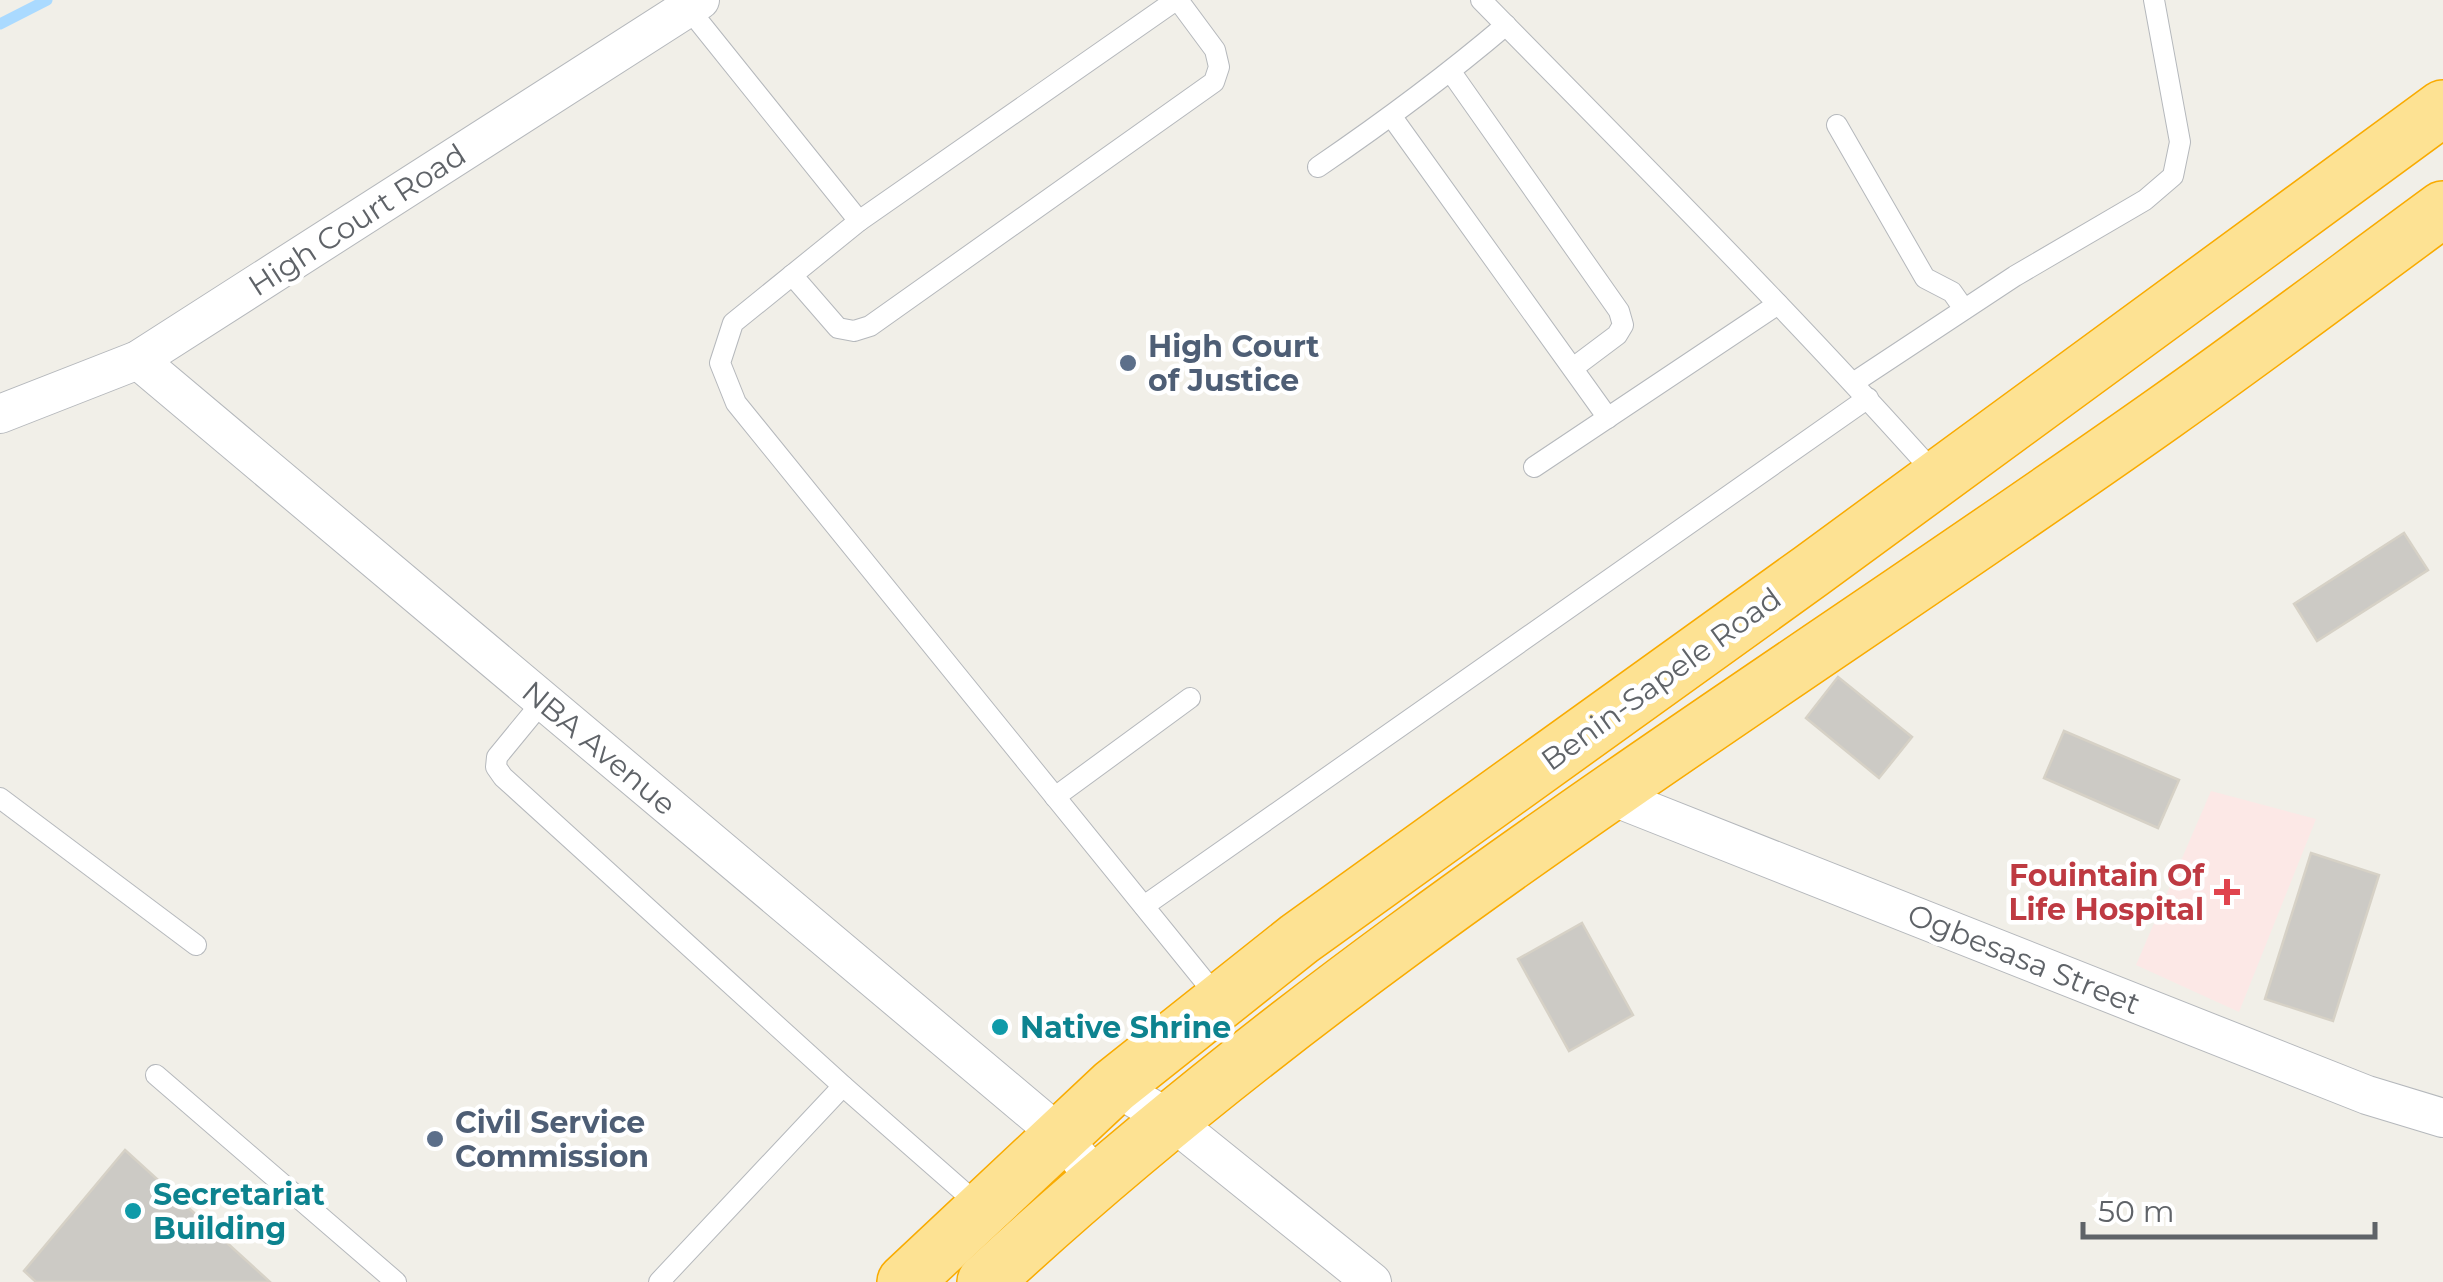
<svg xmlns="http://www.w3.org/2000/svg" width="2443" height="1282" viewBox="0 0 2443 1282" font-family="Montserrat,sans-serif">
	<rect width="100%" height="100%" fill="#f1efe8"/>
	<path fill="#fce8e6" d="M2211,791l105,28 -77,193 -103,-47z"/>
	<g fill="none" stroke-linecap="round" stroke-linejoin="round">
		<path stroke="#aadaff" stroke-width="11" d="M0,24l47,-24"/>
	</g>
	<g fill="#cccac5" stroke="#d6d1c6" stroke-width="2.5">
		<path d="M2404,533l24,37 -111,71 -23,-37z"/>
		<path d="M1838,677l74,60 -33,41 -73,-60z"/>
		<path d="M2064,731l115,49 -21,48 -114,-50z"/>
		<path d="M2311,853l68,22 -46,146 -68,-22z"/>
		<path d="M1582,923l51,92 -64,36 -51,-92z"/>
		<path d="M125,1150l145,132h-234l-12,-11z"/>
	</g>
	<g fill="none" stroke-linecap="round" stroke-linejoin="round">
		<g stroke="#b5b8bc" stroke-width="22">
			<g id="lane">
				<path d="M1481,0c154,157 310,312 456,476"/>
				<path d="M688,8l171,213 -126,102 -13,40 16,40 483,596"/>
				<path d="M1451,72l168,239 4,14 -6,10 -44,33"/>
				<path d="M1392,117l216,301"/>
				<path d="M1837,125l88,153 27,14 12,17"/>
				<path d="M1318,167c66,-45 128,-91 188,-142"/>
				<path d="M859,221l317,-221"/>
				<path d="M792,275l46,53 16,3 16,-5 344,-244 5,-15 -4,-17 -37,-50"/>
				<path d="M1853,383l162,-107 130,-76 28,-24 7,-34 -26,-142"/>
				<path d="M1534,467l244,-163"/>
				<path d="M543,701l-46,56 -1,10 7,10 340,309 139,122"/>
				<path d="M1055,797l135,-99"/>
				<path d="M0,798l196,147"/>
				<path d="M1144,906l724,-508"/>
				<path d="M156,1075l240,207"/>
				<path d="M659,1282l184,-196"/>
			</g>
		</g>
		<g stroke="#b5b8bc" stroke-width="40">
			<g id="street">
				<path d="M138,360l923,776 38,46"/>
				<path d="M0,414l138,-54 562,-360"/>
				<path d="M1606,794l761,301 76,23"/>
				<path d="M1114,1086l57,34 201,162"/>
			</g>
		</g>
		<g stroke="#f9ab00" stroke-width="58">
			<g id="highway">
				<path d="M905,1282l209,-196 185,-147 512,-368 632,-463"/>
				<path d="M985,1282c359,-334 780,-587 1179,-869 94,-66 186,-136 279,-204"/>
			</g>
		</g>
		<use href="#lane" stroke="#fff" stroke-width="20"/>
		<use href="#street" stroke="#fff" stroke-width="38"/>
		<use href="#highway" stroke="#fde293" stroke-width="55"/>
	</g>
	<g fill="#5c6f8a" stroke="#fff" stroke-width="4">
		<circle cx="1128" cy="363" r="10"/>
		<circle cx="435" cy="1139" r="10"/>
	</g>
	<path fill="#e0444e" stroke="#fff" stroke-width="4" d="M2222 877h10v10h10v10h-10v10h-10v-10h-10v-10h10z"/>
	<g fill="#0f9aa8" stroke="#fff" stroke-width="4">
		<circle cx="1000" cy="1027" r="10"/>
		<circle cx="133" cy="1211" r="10"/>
	</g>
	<g text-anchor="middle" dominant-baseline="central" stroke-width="9" stroke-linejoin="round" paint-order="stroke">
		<g font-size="30" fill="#5f6368" stroke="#fff">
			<text transform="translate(357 220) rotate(-33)">High Court Road</text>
			<text transform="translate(1661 679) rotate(-36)">Benin-Sapele Road</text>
			<text transform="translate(599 748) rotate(40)">NBA Avenue</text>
			<text transform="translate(2024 959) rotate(22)">Ogbesasa Street</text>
		</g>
		<g font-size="30" font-weight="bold" fill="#4e5e75" stroke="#fff" text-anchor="start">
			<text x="1148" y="346">High Court<tspan x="1148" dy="34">of Justice</tspan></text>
			<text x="455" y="1122">Civil Service<tspan x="455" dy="34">Commission</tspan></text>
		</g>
		<g font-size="30" font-weight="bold" fill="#be3a42" stroke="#fff" text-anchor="end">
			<text x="2204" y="875">Fouintain Of<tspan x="2204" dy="34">Life Hospital</tspan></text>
		</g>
		<g font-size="30" font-weight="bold" fill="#0d838f" stroke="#fff" text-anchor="start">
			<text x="1020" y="1027">Native Shrine</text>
			<text x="153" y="1194">Secretariat<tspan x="153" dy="34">Building</tspan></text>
		</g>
	</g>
	<path d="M2083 1222v15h292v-15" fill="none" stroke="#5f6368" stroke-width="5"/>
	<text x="2098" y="1222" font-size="30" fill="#5f6368" stroke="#ffffff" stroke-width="8" paint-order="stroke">50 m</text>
</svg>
